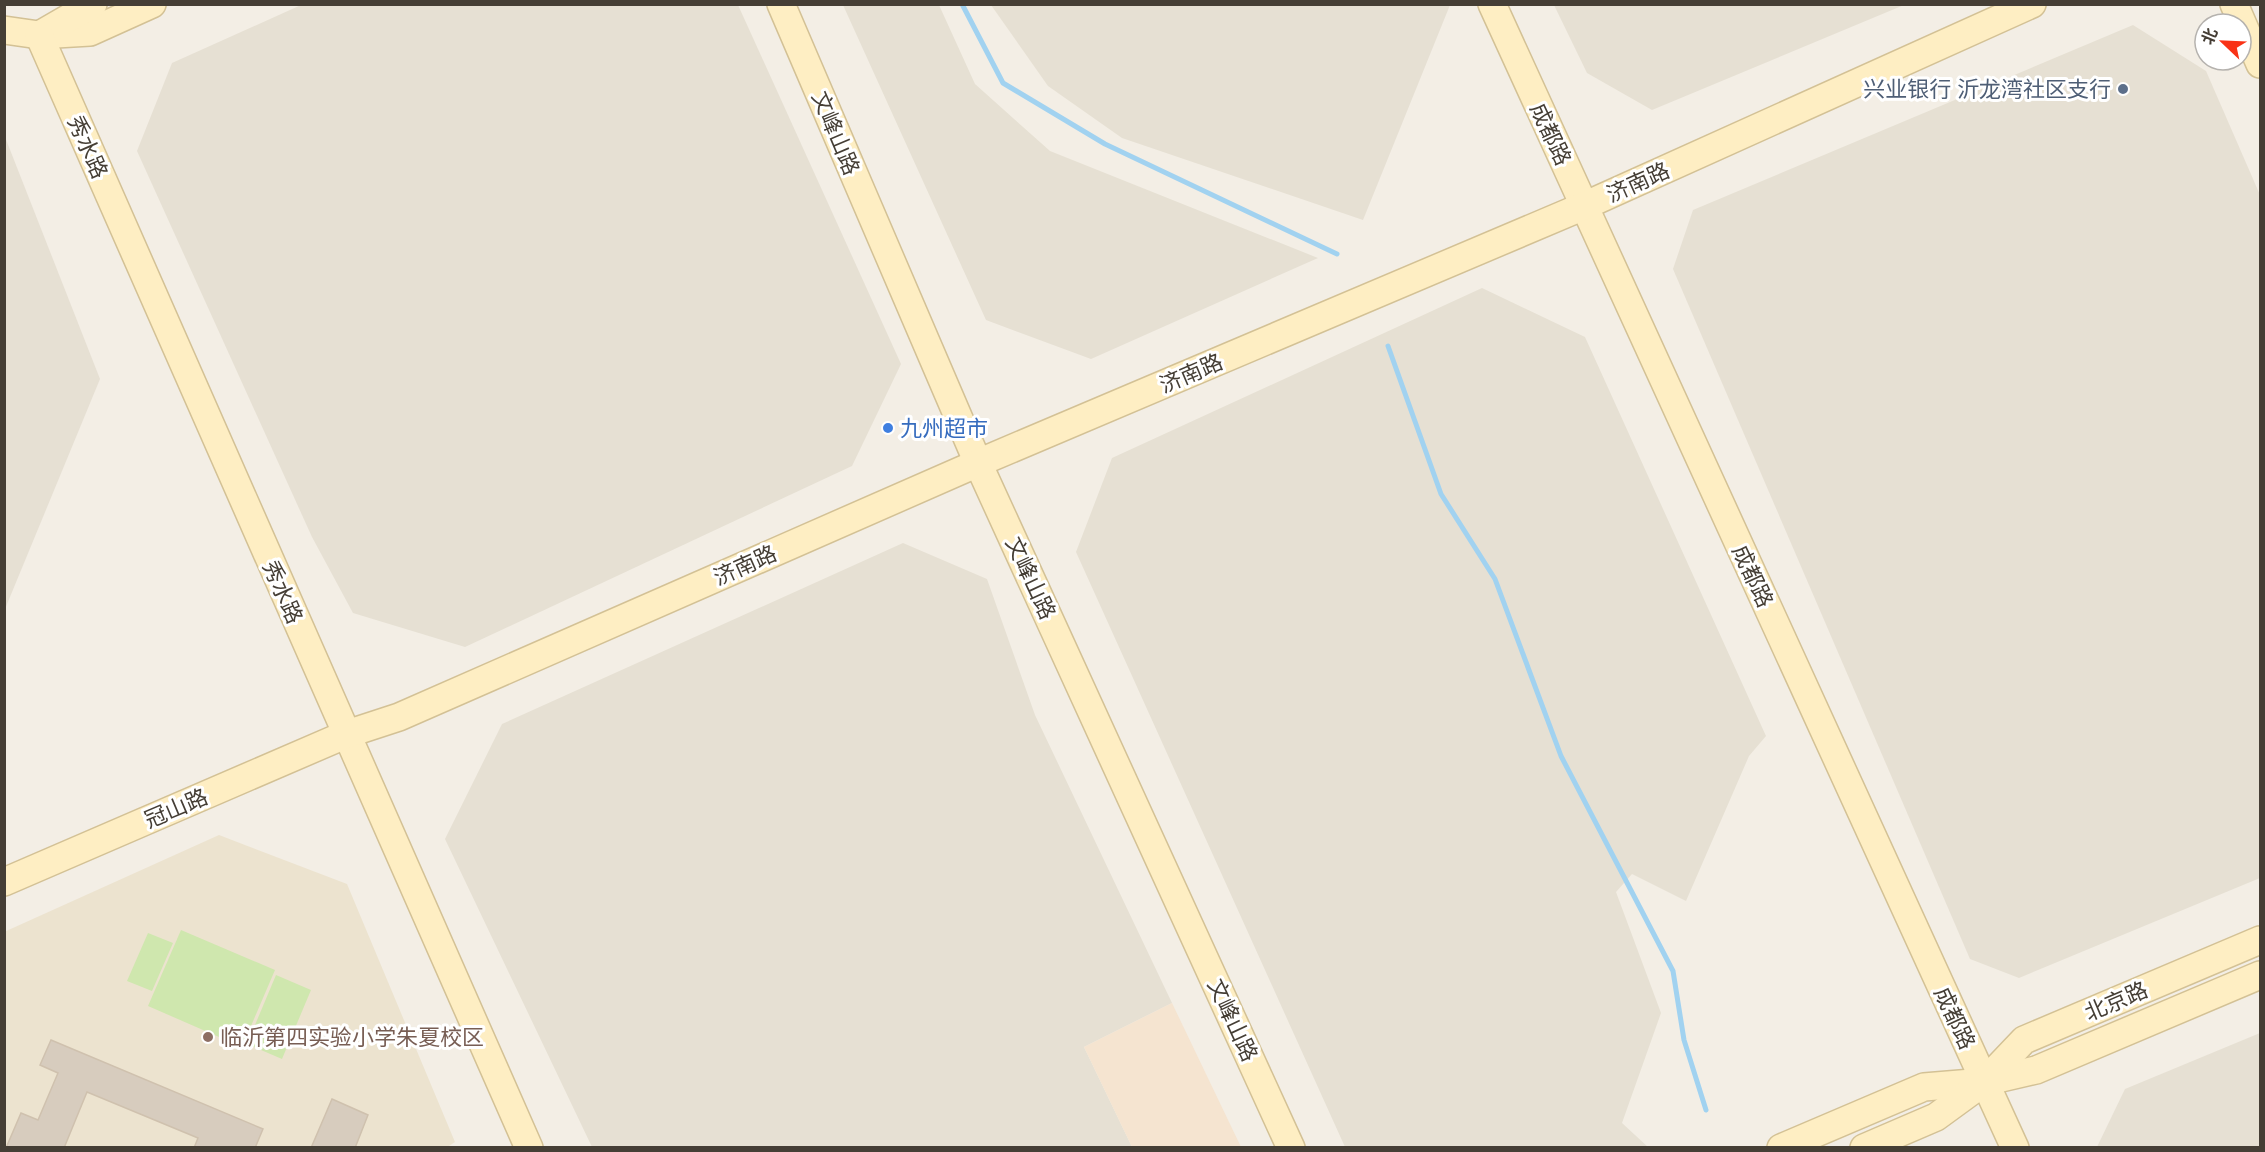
<svg xmlns="http://www.w3.org/2000/svg" width="2265" height="1152" viewBox="0 0 2265 1152" font-family="'Space Grotesk','Noto Sans SC',sans-serif">
	<rect width="100%" height="100%" fill="#f3eee5"/>
	<g fill="#e6e0d3">
		<path d="M301,5h437l163,359 -49,102 -387,181 -112,-34 -41,-76 -175,-386 35,-88z"/>
		<path d="M843,5h96l36,79 75,67 268,107 -227,101 -105,-39z"/>
		<path d="M991,5h459l-87,215 -241,-82 -74,-52z"/>
		<path d="M1554,5h350l-252,105 -65,-37z"/>
		<path d="M2133,25l73,46 54,124v683l-241,100 -49,-19 -297,-690 20,-59z"/>
		<path d="M5,137l95,242 -95,230z"/>
		<path d="M1482,288l103,49 181,399 -17,20 -63,145 -54,-27 -16,18 45,121 -39,110 26,24h-303l-269,-595 36,-94z"/>
		<path d="M903,543l84,36 48,136 137,288 -88,44 48,100h-540l-147,-308 57,-115z"/>
		<path d="M2260,1033v114h-163l28,-58z"/>
	</g>
	<path fill="#f5e4d0" d="M1172,1003l69,144h-109l-48,-100z"/>
	<path fill="#ece3cf" d="M219,835l128,49 108,258 -9,6 -441,-1 -1,-215z"/>
	<g fill="#cfe7ae">
		<path d="M181,930l94,40 -33,77 -94,-41z"/>
		<path d="M148,933l25,10 -21,48 -25,-10z"/>
		<path d="M276,975l35,15 -29,69 -35,-15z"/>
	</g>
	<g fill="none" stroke-linecap="round" stroke-linejoin="round">
		<g stroke="#a1d2f0" stroke-width="5">
			<path d="M962,4l41,79 102,61 232,110"/>
			<path d="M1388,346l53,148 54,85 66,177 112,215 11,69 22,70"/>
		</g>
	</g>
	<g fill="#d7ccbe" stroke="#cfc1ae" stroke-width="1.5">
		<path d="M51,1040l212,89 -8,19h-61l4,-10 -111,-46 -23,56h-58l15,-35 17,7 20,-47 -18,-8z"/>
		<path d="M332,1099l36,16 -13,33h-44z"/>
	</g>
	<g fill="none" stroke-linecap="round" stroke-linejoin="round">
		<g stroke="#d3c195" stroke-width="30">
			<g id="secondary">
				<path d="M781,4l197,459 313,685"/>
				<path d="M1492,4l523,1144"/>
				<path d="M2234,4l26,60"/>
				<path d="M4,30l35,5 51,-3 62,-28"/>
				<path d="M43,33l50,-29"/>
				<path d="M39,35l490,1113"/>
				<path d="M4,882l343,-148 52,-17 579,-254 606,-257 448,-202"/>
				<path d="M1781,1148l143,-61 60,-5 52,-12 224,-95"/>
				<path d="M1864,1148l72,-31 48,-35 40,-42 236,-100"/>
			</g>
		</g>
		<use href="#secondary" stroke="#feeec3" stroke-width="27"/>
	</g>
	<circle fill="#5c6f8a" stroke="#fff" stroke-width="2" cx="2123" cy="89" r="6"/>
	<circle fill="#3f7fe0" stroke="#fff" stroke-width="2" cx="888" cy="428" r="6"/>
	<circle fill="#8d6e63" stroke="#fff" stroke-width="2" cx="208" cy="1037" r="6"/>
	<g text-anchor="middle" dominant-baseline="central" stroke-width="6" stroke-linejoin="round" paint-order="stroke">
		<g font-size="22" fill="#4e5e75" stroke="#fff" text-anchor="end">
			<text x="2111" y="89">兴业银行 沂龙湾社区支行</text>
		</g>
		<g font-size="22" fill="#453e35" stroke="#fff">
			<text transform="translate(836 133) rotate(67)">文峰山路</text>
			<text transform="translate(1551 134) rotate(65)">成都路</text>
			<text transform="translate(88 147) rotate(66)">秀水路</text>
			<text transform="translate(1638 182) rotate(-24)">济南路</text>
			<text transform="translate(1191 373) rotate(-23)">济南路</text>
			<text transform="translate(745 565) rotate(-24)">济南路</text>
			<text transform="translate(1753 576) rotate(65)">成都路</text>
			<text transform="translate(1031 578) rotate(65)">文峰山路</text>
			<text transform="translate(283 592) rotate(66)">秀水路</text>
			<text transform="translate(176 808) rotate(-23)">冠山路</text>
			<text transform="translate(2116 1001) rotate(-23)">北京路</text>
			<text transform="translate(1955 1018) rotate(65)">成都路</text>
			<text transform="translate(1233 1020) rotate(65)">文峰山路</text>
		</g>
		<g font-size="22" fill="#366cbe" stroke="#fff" text-anchor="start">
			<text x="900" y="428">九州超市</text>
		</g>
		<g font-size="22" fill="#785e54" stroke="#fff" text-anchor="start">
			<text x="220" y="1037">临沂第四实验小学朱夏校区</text>
		</g>
	</g>
	<rect width="2265" height="1152" fill="none" stroke="#453e35" stroke-width="12"/>
	<g transform="translate(2223 42) rotate(293)"><circle r="28" fill="#ffffff" stroke="#b5b2ae" stroke-width="1.5"/>
	<path d="M0-4.5L10 22L0 15L-10 22Z" fill="#f93216"/>
	<text y="-9" font-size="16" font-weight="bold" text-anchor="middle" fill="#453e35">北</text>
	</g>
</svg>
